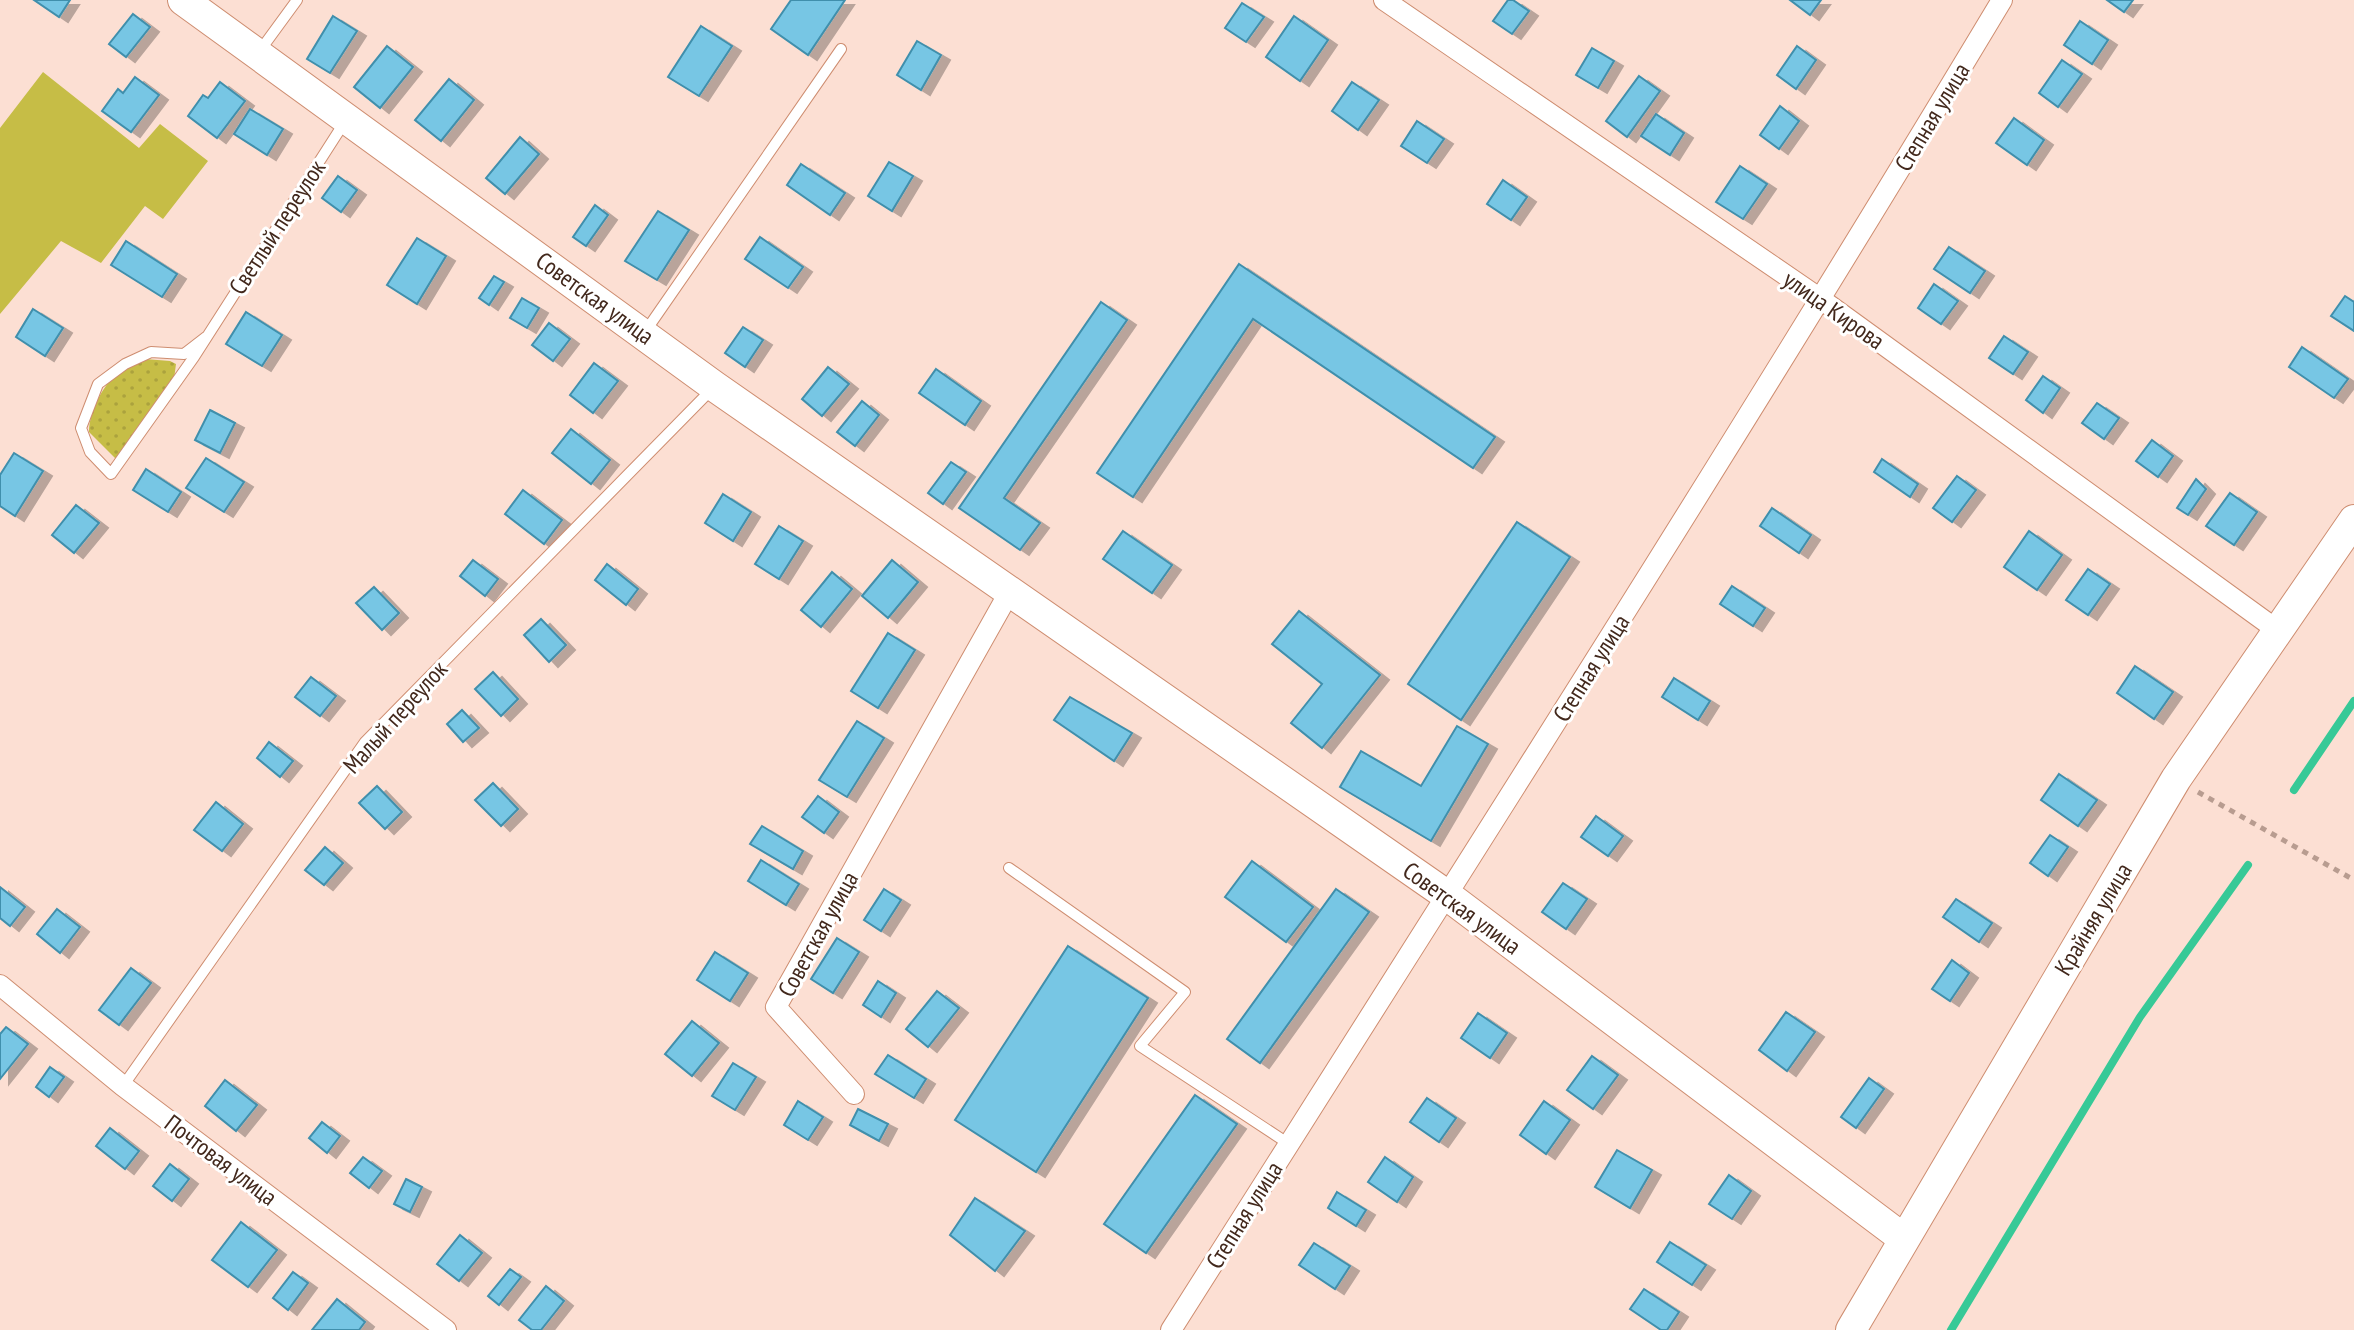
<svg xmlns="http://www.w3.org/2000/svg" width="2354" height="1330" viewBox="0 0 2354 1330" font-family="'PT Sans Narrow',sans-serif">
	<defs>
		<pattern id="grass-dots" width="8" height="8" patternUnits="userSpaceOnUse" patternTransform="scale(2)"><rect width="8" height="8" fill="#c6bd46"/><path d="M2 2h.1M6 6h.1" fill="none" stroke="#aba23d" stroke-width="1.8" stroke-linecap="round"/></pattern>
		<filter id="shadow"><feDropShadow dx="9" dy="5" stdDeviation="0" flood-color="#0004"/></filter>
	</defs>
	<rect width="100%" height="100%" fill="#fcdfd3"/>
	<path fill="url(#grass-dots)" d="M145,359l25,2 6,3 -2,15 -58,80 -27,-27c0,-19 13,-45 27,-58 8,-6 20,-10 29,-15z"/>
	<path fill="#c6bd46" d="M43,72l96,76 21,-24 48,37 -45,58 -18,-13 -44,57 -40,-22 -61,73v-186z"/>
	<g fill="none" stroke-linecap="round" stroke-linejoin="round">
		<g stroke="#37c997" stroke-width="8">
			<path d="M2294,790l60,-89"/>
			<path d="M1951,1330l189,-313 108,-152"/>
		</g>
	</g>
	<g fill="#77c6e4" stroke="#3f8fac" stroke-width="2" filter="url(#shadow)">
		<path d="M34,0h36l-11,17z"/>
		<path d="M791,0h54l-37,55 -37,-26z"/>
		<path d="M1508,0h5l16,11 -17,23 -19,-13z"/>
		<path d="M1790,0h31l-11,15z"/>
		<path d="M2107,0h26l-9,12z"/>
		<path d="M1242,3l22,14 -18,25 -21,-14z"/>
		<path d="M133,14l17,13 -24,30 -17,-13z"/>
		<path d="M333,16l24,15 -27,42 -23,-14z"/>
		<path d="M1294,16l34,24 -28,41 -34,-24z"/>
		<path d="M2080,21l28,19 -16,24 -28,-19z"/>
		<path d="M701,26l31,20 -33,50 -31,-19z"/>
		<path d="M917,41l24,14 -20,35 -24,-15z"/>
		<path d="M387,46l26,21 -33,41 -26,-21z"/>
		<path d="M1797,46l19,14 -20,29 -19,-14z"/>
		<path d="M1592,48l22,13 -16,27 -22,-13z"/>
		<path d="M2062,60l20,14 -24,33 -19,-14z"/>
		<path d="M1639,76l21,15 -33,46 -21,-16z"/>
		<path d="M135,77l24,18 -28,37 -29,-21 16,-22 5,4z"/>
		<path d="M449,79l25,21 -33,41 -26,-21z"/>
		<path d="M220,82l25,19 -28,37 -29,-22 15,-21 5,3z"/>
		<path d="M1352,82l27,18 -21,30 -26,-19z"/>
		<path d="M1780,106l19,15 -20,28 -19,-14z"/>
		<path d="M250,109l33,20 -16,26 -33,-21z"/>
		<path d="M1656,114l28,19 -14,22 -29,-19z"/>
		<path d="M2014,118l30,22 -17,25 -31,-22z"/>
		<path d="M1417,121l27,18 -17,24 -26,-17z"/>
		<path d="M520,137l19,17 -34,40 -19,-16z"/>
		<path d="M889,162l24,14 -21,35 -24,-15z"/>
		<path d="M801,164l44,29 -15,22 -43,-30z"/>
		<path d="M1740,166l27,18 -24,35 -27,-17z"/>
		<path d="M338,176l19,14 -16,22 -19,-14z"/>
		<path d="M1503,180l24,17 -16,23 -24,-16z"/>
		<path d="M595,205l13,10 -22,31 -13,-9z"/>
		<path d="M658,211l31,19 -32,50 -32,-19z"/>
		<path d="M760,237l43,30 -15,21 -43,-29z"/>
		<path d="M417,238l29,18 -29,48 -30,-19z"/>
		<path d="M126,241l51,33 -15,23 -51,-32z"/>
		<path d="M1949,247l36,24 -15,22 -36,-24z"/>
		<path d="M1239,264l256,173 -22,31 -220,-149 -120,178 -36,-24z"/>
		<path d="M494,276l10,6 -15,23 -10,-7z"/>
		<path d="M1934,284l24,17 -17,23 -23,-16z"/>
		<path d="M2345,296l9,6v29l-23,-15z"/>
		<path d="M522,298l17,10 -12,20 -17,-10z"/>
		<path d="M1101,302l26,18 -123,178 36,25 -20,27 -61,-42z"/>
		<path d="M33,309l30,19 -18,28 -29,-19z"/>
		<path d="M246,312l36,23 -20,31 -36,-22z"/>
		<path d="M549,323l21,16 -17,22 -21,-16z"/>
		<path d="M743,327l20,13 -18,27 -20,-14z"/>
		<path d="M2004,336l24,16 -15,22 -24,-16z"/>
		<path d="M2302,347l46,32 -14,19 -45,-31z"/>
		<path d="M594,363l24,18 -25,32 -23,-18z"/>
		<path d="M828,367l21,17 -27,32 -20,-17z"/>
		<path d="M936,369l45,32 -16,24 -46,-32z"/>
		<path d="M2043,376l17,12 -17,25 -17,-13z"/>
		<path d="M862,401l17,14 -24,31 -18,-14z"/>
		<path d="M2097,403l22,15 -15,21 -22,-16z"/>
		<path d="M210,410l25,13 -15,30 -25,-13z"/>
		<path d="M571,429l39,31 -19,24 -39,-31z"/>
		<path d="M2152,440l21,16 -15,21 -22,-16z"/>
		<path d="M14,453l29,18 -28,45 -15,-10v-31z"/>
		<path d="M206,458l38,24 -20,30 -38,-24z"/>
		<path d="M1882,459l36,25 -8,13 -36,-25z"/>
		<path d="M951,462l15,10 -23,32 -15,-11z"/>
		<path d="M146,469l35,23 -13,20 -35,-22z"/>
		<path d="M1957,476l19,14 -24,32 -19,-14z"/>
		<path d="M2196,479l10,10 -18,26 -11,-7z"/>
		<path d="M523,490l39,30 -18,24 -39,-30z"/>
		<path d="M2230,493l27,19 -23,33 -28,-19z"/>
		<path d="M723,494l28,18 -18,29 -28,-18z"/>
		<path d="M76,505l23,18 -25,30 -22,-18z"/>
		<path d="M1772,508l39,27 -12,18 -39,-27z"/>
		<path d="M1517,522l53,35 -109,163 -53,-36z"/>
		<path d="M779,526l24,15 -24,38 -24,-15z"/>
		<path d="M1123,531l49,34 -20,28 -49,-34z"/>
		<path d="M2029,531l33,24 -25,35 -33,-23z"/>
		<path d="M473,560l25,19 -13,17 -25,-20z"/>
		<path d="M892,560l26,22 -30,36 -26,-22z"/>
		<path d="M607,564l31,25 -12,16 -31,-25z"/>
		<path d="M2088,569l22,15 -22,31 -22,-15z"/>
		<path d="M832,572l20,17 -31,38 -20,-17z"/>
		<path d="M1732,586l33,22 -12,18 -33,-22z"/>
		<path d="M374,587l25,26 -17,17 -26,-27z"/>
		<path d="M1299,611l81,64 -58,73 -31,-25 31,-39 -50,-40z"/>
		<path d="M541,619l25,26 -17,17 -25,-27z"/>
		<path d="M888,633l27,17 -37,58 -27,-17z"/>
		<path d="M2135,666l38,26 -19,27 -37,-26z"/>
		<path d="M493,672l25,27 -17,17 -26,-27z"/>
		<path d="M311,677l25,19 -16,20 -25,-19z"/>
		<path d="M1674,678l36,23 -12,19 -36,-23z"/>
		<path d="M1070,697l62,36 -18,28 -60,-41z"/>
		<path d="M462,710l17,18 -16,14 -16,-18z"/>
		<path d="M857,721l27,17 -37,59 -28,-17z"/>
		<path d="M1457,726l31,18 -57,97 -91,-54 21,-36 60,35z"/>
		<path d="M269,742l24,19 -13,16 -23,-19z"/>
		<path d="M2059,774l38,26 -19,26 -37,-26z"/>
		<path d="M493,783l25,26 -17,17 -26,-26z"/>
		<path d="M377,786l25,26 -17,17 -26,-26z"/>
		<path d="M818,796l21,16 -15,21 -22,-16z"/>
		<path d="M216,802l27,22 -21,27 -28,-21z"/>
		<path d="M1596,816l27,20 -15,20 -27,-19z"/>
		<path d="M762,826l41,25 -10,18 -43,-25z"/>
		<path d="M2050,835l18,12 -20,29 -18,-13z"/>
		<path d="M325,847l18,16 -19,22 -19,-15z"/>
		<path d="M761,860l38,24 -13,21 -38,-24z"/>
		<path d="M1252,861l61,46 -27,35 -61,-45z"/>
		<path d="M1563,883l24,16 -21,30 -24,-17z"/>
		<path d="M0,887l25,20 -15,19 -10,-8z"/>
		<path d="M884,889l17,11 -20,31 -17,-11z"/>
		<path d="M1336,889l33,23 -109,151 -33,-24z"/>
		<path d="M1956,899l36,24 -13,19 -36,-25z"/>
		<path d="M57,909l23,18 -20,26 -23,-19z"/>
		<path d="M837,938l22,14 -26,41 -22,-14z"/>
		<path d="M1068,946l80,52 -112,174 -81,-52z"/>
		<path d="M715,952l33,21 -18,28 -33,-21z"/>
		<path d="M1952,960l17,13 -19,28 -18,-12z"/>
		<path d="M131,968l20,15 -32,42 -20,-15z"/>
		<path d="M878,981l18,12 -15,24 -18,-12z"/>
		<path d="M937,991l22,17 -31,39 -22,-18z"/>
		<path d="M1786,1012l29,20 -28,39 -28,-21z"/>
		<path d="M1478,1013l29,20 -17,25 -29,-20z"/>
		<path d="M692,1021l27,22 -27,33 -27,-22z"/>
		<path d="M6,1027l22,17 -28,35v-45z"/>
		<path d="M888,1055l38,24 -12,19 -39,-24z"/>
		<path d="M1592,1056l26,19 -25,34 -26,-19z"/>
		<path d="M733,1063l23,14 -21,33 -23,-14z"/>
		<path d="M50,1067l14,10 -15,20 -13,-10z"/>
		<path d="M1869,1078l15,11 -28,39 -15,-11z"/>
		<path d="M225,1080l32,25 -21,26 -31,-25z"/>
		<path d="M1195,1095l42,29 -91,129 -42,-29z"/>
		<path d="M1427,1098l29,20 -17,24 -29,-20z"/>
		<path d="M798,1101l25,16 -15,23 -24,-15z"/>
		<path d="M1544,1101l26,19 -24,34 -26,-19z"/>
		<path d="M858,1109l30,15 -9,17 -29,-16z"/>
		<path d="M322,1122l18,14 -13,17 -18,-15z"/>
		<path d="M110,1128l29,23 -14,18 -29,-23z"/>
		<path d="M1617,1150l35,20 -22,38 -35,-21z"/>
		<path d="M363,1157l19,14 -13,17 -19,-15z"/>
		<path d="M1385,1157l28,20 -16,25 -29,-20z"/>
		<path d="M170,1164l19,15 -17,22 -19,-15z"/>
		<path d="M1729,1175l22,16 -19,28 -23,-15z"/>
		<path d="M406,1179l16,8 -12,25 -16,-8z"/>
		<path d="M1337,1192l29,18 -10,16 -28,-18z"/>
		<path d="M975,1198l50,33 -30,40 -45,-36z"/>
		<path d="M241,1222l36,28 -29,37 -36,-27z"/>
		<path d="M460,1235l22,18 -23,28 -22,-17z"/>
		<path d="M1670,1242l36,23 -14,20 -35,-23z"/>
		<path d="M1314,1243l36,23 -15,23 -36,-24z"/>
		<path d="M510,1269l11,8 -22,28 -11,-9z"/>
		<path d="M293,1272l15,11 -20,27 -15,-12z"/>
		<path d="M546,1286l18,15 -23,29h-9l-13,-10z"/>
		<path d="M1644,1289l35,23 -12,18h-6l-31,-21z"/>
		<path d="M337,1299l28,23 -6,8h-47z"/>
	</g>
	<g fill="none" stroke-linecap="round" stroke-linejoin="round">
		<g stroke="#ce8d70" stroke-width="12">
			<g id="lane">
				<path d="M259,52l38,-52"/>
				<path d="M645,332l196,-283"/>
				<path d="M206,337l-22,17 -33,-2 -26,12 -27,20 -17,44 9,24 21,22 83,-117 150,-234"/>
				<path d="M1009,868l176,124 -45,54 149,98"/>
				<path d="M123,1086l242,-344 348,-354"/>
			</g>
		</g>
		<g stroke="#ce8d70" stroke-width="22">
			<g id="street">
				<path d="M1384,0l438,300 455,330"/>
				<path d="M0,985l123,101 323,244"/>
				<path d="M854,1094l-78,-87 234,-416"/>
				<path d="M1171,1330c280,-442 562,-882 831,-1330"/>
			</g>
		</g>
		<g stroke="#ce8d70" stroke-width="32">
			<g id="secondary">
				<path d="M183,0l531,386 734,510 456,343"/>
				<path d="M1851,1330l325,-551 178,-259"/>
			</g>
		</g>
		<path stroke="#b89c90" stroke-width="5" stroke-dasharray="6 6" stroke-linecap="butt" d="M2198,792l156,88"/>
		<use href="#lane" stroke="#fff" stroke-width="10"/>
		<use href="#street" stroke="#fff" stroke-width="20"/>
		<use href="#secondary" stroke="#fff" stroke-width="30"/>
	</g>
	<g text-anchor="middle" dominant-baseline="central" stroke-width="6" stroke-linejoin="round" paint-order="stroke">
		<g font-size="24" fill="#42281c" stroke="#fff">
			<text transform="translate(1932 117) rotate(-59)">Степная улица</text>
			<text transform="translate(277 227) rotate(-57)">Светлый переулок</text>
			<text transform="translate(595 298) rotate(36)">Советская улица</text>
			<text transform="translate(1834 310) rotate(35)">улица Кирова</text>
			<text transform="translate(1591 668) rotate(-58)">Степная улица</text>
			<text transform="translate(395 717) rotate(-48)">Малый переулок</text>
			<text transform="translate(1462 908) rotate(36)">Советская улица</text>
			<text transform="translate(2093 919) rotate(-59)">Крайняя улица</text>
			<text transform="translate(818 934) rotate(-61)">Советская улица</text>
			<text transform="translate(221 1160) rotate(37)">Почтовая улица</text>
			<text transform="translate(1244 1215) rotate(-58)">Степная улица</text>
		</g>
	</g>
</svg>
